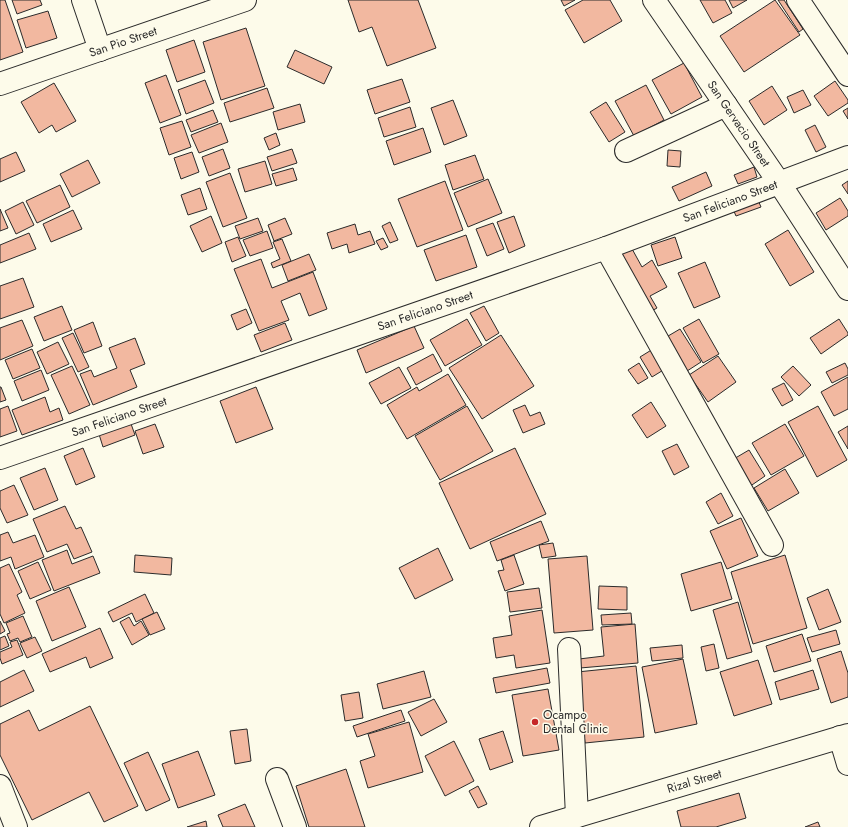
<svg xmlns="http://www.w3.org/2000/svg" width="848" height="827" viewBox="0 0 848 827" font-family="Jost,sans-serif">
	<rect width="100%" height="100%" fill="#fdfbea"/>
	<g fill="#f2b8a0" stroke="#2b2b2b">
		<path d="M0,0h5l18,52 -23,8z"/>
		<path d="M12,0h28l2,5 -25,9z"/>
		<path d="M348,0h70l18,48 -49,18 -15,-39 -13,5z"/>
		<path d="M561,0h14l-11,6z"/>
		<path d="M583,0h27l12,21 -38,22 -19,-33z"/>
		<path d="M700,0h25l7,13 -19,10z"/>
		<path d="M729,0h18l-14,8z"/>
		<path d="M775,0l25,35 -56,37 -24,-36z"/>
		<path d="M778,0h6l19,29 -4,3z"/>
		<path d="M48,11l9,27 -31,10 -9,-28z"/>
		<path d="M246,28l19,58 -44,14 -18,-58z"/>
		<path d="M194,40l11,32 -28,10 -11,-32z"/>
		<path d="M295,50l37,17 -8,17 -37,-17z"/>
		<path d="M684,63l18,34 -31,17 -19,-34z"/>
		<path d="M166,75l15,40 -21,8 -15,-40z"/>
		<path d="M402,79l8,23 -35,12 -8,-24z"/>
		<path d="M205,80l9,23 -28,11 -8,-24z"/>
		<path d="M835,81l13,19v3l-20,13 -14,-20z"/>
		<path d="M54,83l22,38 -20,11 -4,-7 -13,8 -18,-31z"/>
		<path d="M646,85l18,35 -30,16 -19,-35z"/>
		<path d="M772,86l15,24 -23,15 -15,-24z"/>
		<path d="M267,88l7,20 -44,14 -6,-19z"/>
		<path d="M803,90l8,15 -17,8 -7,-16z"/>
		<path d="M453,100l14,36 -23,9 -13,-37z"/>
		<path d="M606,102l19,30 -16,10 -19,-30z"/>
		<path d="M300,104l5,18 -27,8 -5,-18z"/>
		<path d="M410,107l6,20 -32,10 -6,-19z"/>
		<path d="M848,108v11l-5,-8z"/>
		<path d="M213,110l5,12 -27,10 -5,-12z"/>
		<path d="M182,121l9,26 -22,8 -9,-27z"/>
		<path d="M221,123l7,19 -29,11 -8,-18z"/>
		<path d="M815,125l11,22 -10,5 -11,-22z"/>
		<path d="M423,128l8,24 -37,13 -8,-24z"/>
		<path d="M276,133l4,12 -11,5 -5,-12z"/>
		<path d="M223,149l7,19 -21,8 -7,-19z"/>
		<path d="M292,149l5,14 -25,8 -5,-14z"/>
		<path d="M668,150l13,1 -1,16 -13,-1z"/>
		<path d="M16,152l9,19 -25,11v-23z"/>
		<path d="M192,152l7,20 -18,7 -7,-21z"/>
		<path d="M475,155l9,24 -31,11 -8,-25z"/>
		<path d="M88,160l12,23 -28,14 -12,-23z"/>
		<path d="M265,161l7,23 -27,8 -7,-23z"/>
		<path d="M754,167l3,10 -19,7 -4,-9z"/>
		<path d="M293,168l4,12 -21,6 -4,-12z"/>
		<path d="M706,172l6,14 -33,15 -7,-14z"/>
		<path d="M230,173l17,45 -24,9 -17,-45z"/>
		<path d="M488,179l14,34 -34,14 -14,-34z"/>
		<path d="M445,181l18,49 -46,17 -19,-48z"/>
		<path d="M848,181v13l-6,-9z"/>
		<path d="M60,185l10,22 -33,16 -11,-22z"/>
		<path d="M200,188l7,21 -19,6 -7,-20z"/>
		<path d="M840,198l8,13v5l-22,14 -10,-17z"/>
		<path d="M758,200l3,7 -25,9 -3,-7z"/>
		<path d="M23,202l11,23 -18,9 -11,-23z"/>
		<path d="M0,209l8,19 -8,3z"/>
		<path d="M73,210l9,19 -31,13 -8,-18z"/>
		<path d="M211,216l11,27 -20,9 -12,-26z"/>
		<path d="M514,216l11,30 -16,7 -12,-31z"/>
		<path d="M258,218l5,13 -23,8 -5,-13z"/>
		<path d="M285,218l7,16 -18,7 -6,-16z"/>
		<path d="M390,222l8,18 -8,3 -8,-17z"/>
		<path d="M493,223l11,26 -17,7 -11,-27z"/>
		<path d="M355,224l3,11 12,-4 5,13 -26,9 -2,-9 -15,5 -5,-16z"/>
		<path d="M788,230l26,42 -24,14 -25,-42z"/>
		<path d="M267,231l6,17 -23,8 -7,-16z"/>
		<path d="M29,233l7,16 -36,14v-18z"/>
		<path d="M466,235l11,32 -41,14 -12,-31z"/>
		<path d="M238,237l8,19 -14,6 -7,-20z"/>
		<path d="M675,237l7,21 -24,8 -7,-21z"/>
		<path d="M383,238l5,9 -7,3 -5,-9z"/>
		<path d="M282,239l9,22 -18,7 -2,-5 9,-4 -7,-17z"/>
		<path d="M631,247l11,20 10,-7 15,27 -17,9 7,12 -9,5 -33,-57z"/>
		<path d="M309,254l7,16 -28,11 -6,-16z"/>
		<path d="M261,259l11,29 41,-16 14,37 -18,7 -9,-23 -19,8 8,19 -30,11 -25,-62z"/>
		<path d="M705,262l15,35 -26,11 -16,-35z"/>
		<path d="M23,278l11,29 -34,12v-33z"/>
		<path d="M62,306l10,24 -28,11 -10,-24z"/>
		<path d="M484,306l15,27 -13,8 -16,-28z"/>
		<path d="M246,309l6,14 -15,7 -6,-15z"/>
		<path d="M467,319l15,26 -37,21 -15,-26z"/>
		<path d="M699,319l20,35 -16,9 -20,-35z"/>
		<path d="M839,319l9,14v2l-27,19 -11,-16z"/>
		<path d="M22,320l11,26 -33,14v-32z"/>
		<path d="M93,322l9,24 -18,7 -10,-23z"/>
		<path d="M285,323l7,17 -31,12 -7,-17z"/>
		<path d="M414,326l10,22 -58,25 -9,-23z"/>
		<path d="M680,329l21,33 -17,11 -21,-34z"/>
		<path d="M73,333l16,34 -11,5 -16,-34z"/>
		<path d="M501,335l33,51 -52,33 -33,-51z"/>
		<path d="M135,338l10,26 -15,6 7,17 -44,18 -13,-31 11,-4 3,7 23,-9 -8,-20z"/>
		<path d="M58,342l11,22 -22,10 -10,-22z"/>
		<path d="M32,349l8,19 -27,11 -8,-19z"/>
		<path d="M653,349l12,20 -13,8 -12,-20z"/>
		<path d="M433,354l9,17 -26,14 -9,-17z"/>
		<path d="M718,356l18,26 -28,20 -19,-27z"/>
		<path d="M639,363l9,15 -10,6 -10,-14z"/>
		<path d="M845,363l3,6v6l-16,8 -6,-11z"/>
		<path d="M72,366l18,39 -21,9 -18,-39z"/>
		<path d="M793,366l18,19 -12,11 -18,-19z"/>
		<path d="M399,367l12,21 -30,16 -12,-21z"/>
		<path d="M41,370l8,20 -27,11 -8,-20z"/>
		<path d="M448,374l18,31 -59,34 -20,-34 30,-18 2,4z"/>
		<path d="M848,377v32l-14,7 -13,-24z"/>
		<path d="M784,383l9,17 -11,6 -10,-17z"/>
		<path d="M0,387h1l5,13 -6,2z"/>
		<path d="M256,387l17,42 -37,14 -16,-42z"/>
		<path d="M45,397l5,15 9,-4 4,12 -41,15 -10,-25z"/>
		<path d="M651,402l15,24 -19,12 -15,-23z"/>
		<path d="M525,405l5,11 10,-4 5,12 -22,9 -10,-23z"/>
		<path d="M8,406l9,25 -17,6v-28z"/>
		<path d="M467,406l26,45 -53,29 -25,-44z"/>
		<path d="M818,406l29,54 -30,17 -29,-55z"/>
		<path d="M130,421l5,14 -32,12 -5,-16z"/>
		<path d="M155,424l9,23 -21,7 -8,-23z"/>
		<path d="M785,424l19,32 -33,19 -19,-32z"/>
		<path d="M848,426v23l-10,-17z"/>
		<path d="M677,444l12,23 -15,8 -12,-24z"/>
		<path d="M83,448l12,29 -19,8 -12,-29z"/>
		<path d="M515,448l31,66 -76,35 -31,-66z"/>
		<path d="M749,450l16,26 -16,11 -17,-27z"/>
		<path d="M45,468l13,32 -24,10 -14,-32z"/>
		<path d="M785,469l14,24 -31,18 -14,-23z"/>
		<path d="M14,485l14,30 -21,8 -7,-15v-17z"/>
		<path d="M721,493l12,23 -15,8 -12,-22z"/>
		<path d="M65,506l11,23 5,-2 11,25 -18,7 -7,-15 -20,8 -14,-33z"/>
		<path d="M741,518l17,38 -31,13 -17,-38z"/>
		<path d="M541,521l8,20 -52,20 -7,-19z"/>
		<path d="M8,532l5,11 22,-8 9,22 -29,12 -4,-12 -11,4v-26z"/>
		<path d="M553,543l3,13 -14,2 -3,-13z"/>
		<path d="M438,548l15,32 -38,19 -16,-31z"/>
		<path d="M67,550l5,14 21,-8 7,17 -46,18 -12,-31z"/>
		<path d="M135,555l37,3 -1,17 -37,-3z"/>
		<path d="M514,555l10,29 -19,7 -7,-20 6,-1 -3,-10z"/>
		<path d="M785,555l22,73 -54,16 -22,-72z"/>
		<path d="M587,556l6,74 -39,3 -6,-74z"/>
		<path d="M38,562l13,28 -21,9 -12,-28z"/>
		<path d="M721,562l11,37 -41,12 -10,-37z"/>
		<path d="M9,564l13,28 -5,3 8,18 -21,10 -4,-9v-46z"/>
		<path d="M599,586l28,1v23l-29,-1z"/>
		<path d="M69,587l17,40 -34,14 -16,-40z"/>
		<path d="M539,588l3,20 -32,4 -3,-20z"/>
		<path d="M828,589l13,33 -22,8 -12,-32z"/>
		<path d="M145,594l9,19 -18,9 -4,-9 -19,9 -5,-10z"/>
		<path d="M738,602l14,50 -25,7 -14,-49z"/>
		<path d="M542,610l8,53 -34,5 -2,-13 -18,3 -3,-20 19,-3 -3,-19z"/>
		<path d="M157,612l8,17 -15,6 -8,-16z"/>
		<path d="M631,613l1,11 -30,1 -1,-10z"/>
		<path d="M23,616l9,21 -12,5 -2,-4 -8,3 -3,-7 3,-1 -4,-10z"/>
		<path d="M129,617l5,9 7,-5 8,14 -17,10 -12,-23z"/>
		<path d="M0,621l5,10 -5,3z"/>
		<path d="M635,624l3,39 -58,5 -1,-9 25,-3 -3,-29z"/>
		<path d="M100,628l13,30 -23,10 -4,-11 -36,15 -8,-18z"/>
		<path d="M836,630l4,14 -28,8 -5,-14z"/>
		<path d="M802,634l9,27 -37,11 -8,-26z"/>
		<path d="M5,636l4,10 -9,4v-12z"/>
		<path d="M35,637l7,14 -15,7 -7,-15z"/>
		<path d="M17,640l6,15 -21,9 -2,-6v-6l12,-5 -2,-5z"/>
		<path d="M714,644l5,24 -13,3 -5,-24z"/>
		<path d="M682,645l1,13 -31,3 -2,-13z"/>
		<path d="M841,651l7,22v24l-17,6 -14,-44z"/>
		<path d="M683,659l14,65 -42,9 -13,-66z"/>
		<path d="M758,660l14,44 -38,12 -14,-44z"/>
		<path d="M636,666l8,71 -59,6 -8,-71z"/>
		<path d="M547,668l3,15 -54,10 -3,-15z"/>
		<path d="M24,670l10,21 -34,16v-25z"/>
		<path d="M813,670l6,19 -39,11 -5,-18z"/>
		<path d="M424,671l7,26 -48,12 -6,-25z"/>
		<path d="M548,689l11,61 -36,6 -11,-61z"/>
		<path d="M359,692l4,26 -18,3 -4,-26z"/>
		<path d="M434,699l13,23 -26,14 -13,-24z"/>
		<path d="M90,706l48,100 -34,16 -15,-30 -57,28 -32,-65v-31l29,-14 10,21z"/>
		<path d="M401,710l4,11 -48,16 -4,-11z"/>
		<path d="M409,722l14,50 -55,16 -8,-27 15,-5 -7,-22z"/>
		<path d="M247,729l4,32 -16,3 -5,-33z"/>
		<path d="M503,731l10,31 -23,8 -11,-31z"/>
		<path d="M454,741l20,40 -29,15 -20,-40z"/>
		<path d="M198,751l17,44 -37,13 -16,-44z"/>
		<path d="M148,752l22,48 -24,11 -22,-48z"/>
		<path d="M346,769l19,58h-56l-13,-41z"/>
		<path d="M478,786l9,18 -9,4 -9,-17z"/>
		<path d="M739,793l7,25 -30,9h-35l-4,-16z"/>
		<path d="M245,804l10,23h-32l-5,-12z"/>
		<path d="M206,821l1,6h-20z"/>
		<path d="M818,822l2,5h-15z"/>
	</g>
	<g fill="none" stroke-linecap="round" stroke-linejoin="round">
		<g stroke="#2b2b2b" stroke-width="24">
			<g id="minor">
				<path d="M83,0l17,50"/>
				<path id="s1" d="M654,0l126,184 68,105"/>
				<path d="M798,0l50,75"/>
				<path id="s2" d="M0,84l245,-84"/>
				<path d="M626,151l100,-46"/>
				<path d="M606,248l166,297"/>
				<path id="s3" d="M0,458l606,-210 242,-91"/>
				<path d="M569,649l8,167"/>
				<path d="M840,737l8,27"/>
				<path d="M277,779l18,48"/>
				<path d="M0,786l16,41"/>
			</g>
		</g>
		<g stroke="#2b2b2b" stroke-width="24">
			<g id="major">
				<path id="s4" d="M541,827l307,-92"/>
			</g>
		</g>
		<use href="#minor" stroke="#fdfbea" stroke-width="22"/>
		<use href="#major" stroke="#fdfbea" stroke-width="22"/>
	</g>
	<circle fill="#c62828" stroke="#fdfbea" stroke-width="1.5" cx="535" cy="722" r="4"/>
	<g text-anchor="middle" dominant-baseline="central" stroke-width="3" stroke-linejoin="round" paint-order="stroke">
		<g font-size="12" fill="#2b2b2b" stroke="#fdfbea">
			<text stroke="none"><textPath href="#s2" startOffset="130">San Pio Street</textPath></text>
			<text stroke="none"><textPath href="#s1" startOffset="150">San Gervacio Street</textPath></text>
			<text stroke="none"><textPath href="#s3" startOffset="774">San Feliciano Street</textPath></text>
			<text stroke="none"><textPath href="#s3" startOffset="450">San Feliciano Street</textPath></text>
			<text stroke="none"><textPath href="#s3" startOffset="126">San Feliciano Street</textPath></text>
			<text stroke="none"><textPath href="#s4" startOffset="160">Rizal Street</textPath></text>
		</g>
		<g font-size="12" fill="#2b2b2b" stroke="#fdfbea" text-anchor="start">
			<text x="543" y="715">Ocampo<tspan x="543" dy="14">Dental Clinic</tspan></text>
		</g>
	</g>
</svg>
